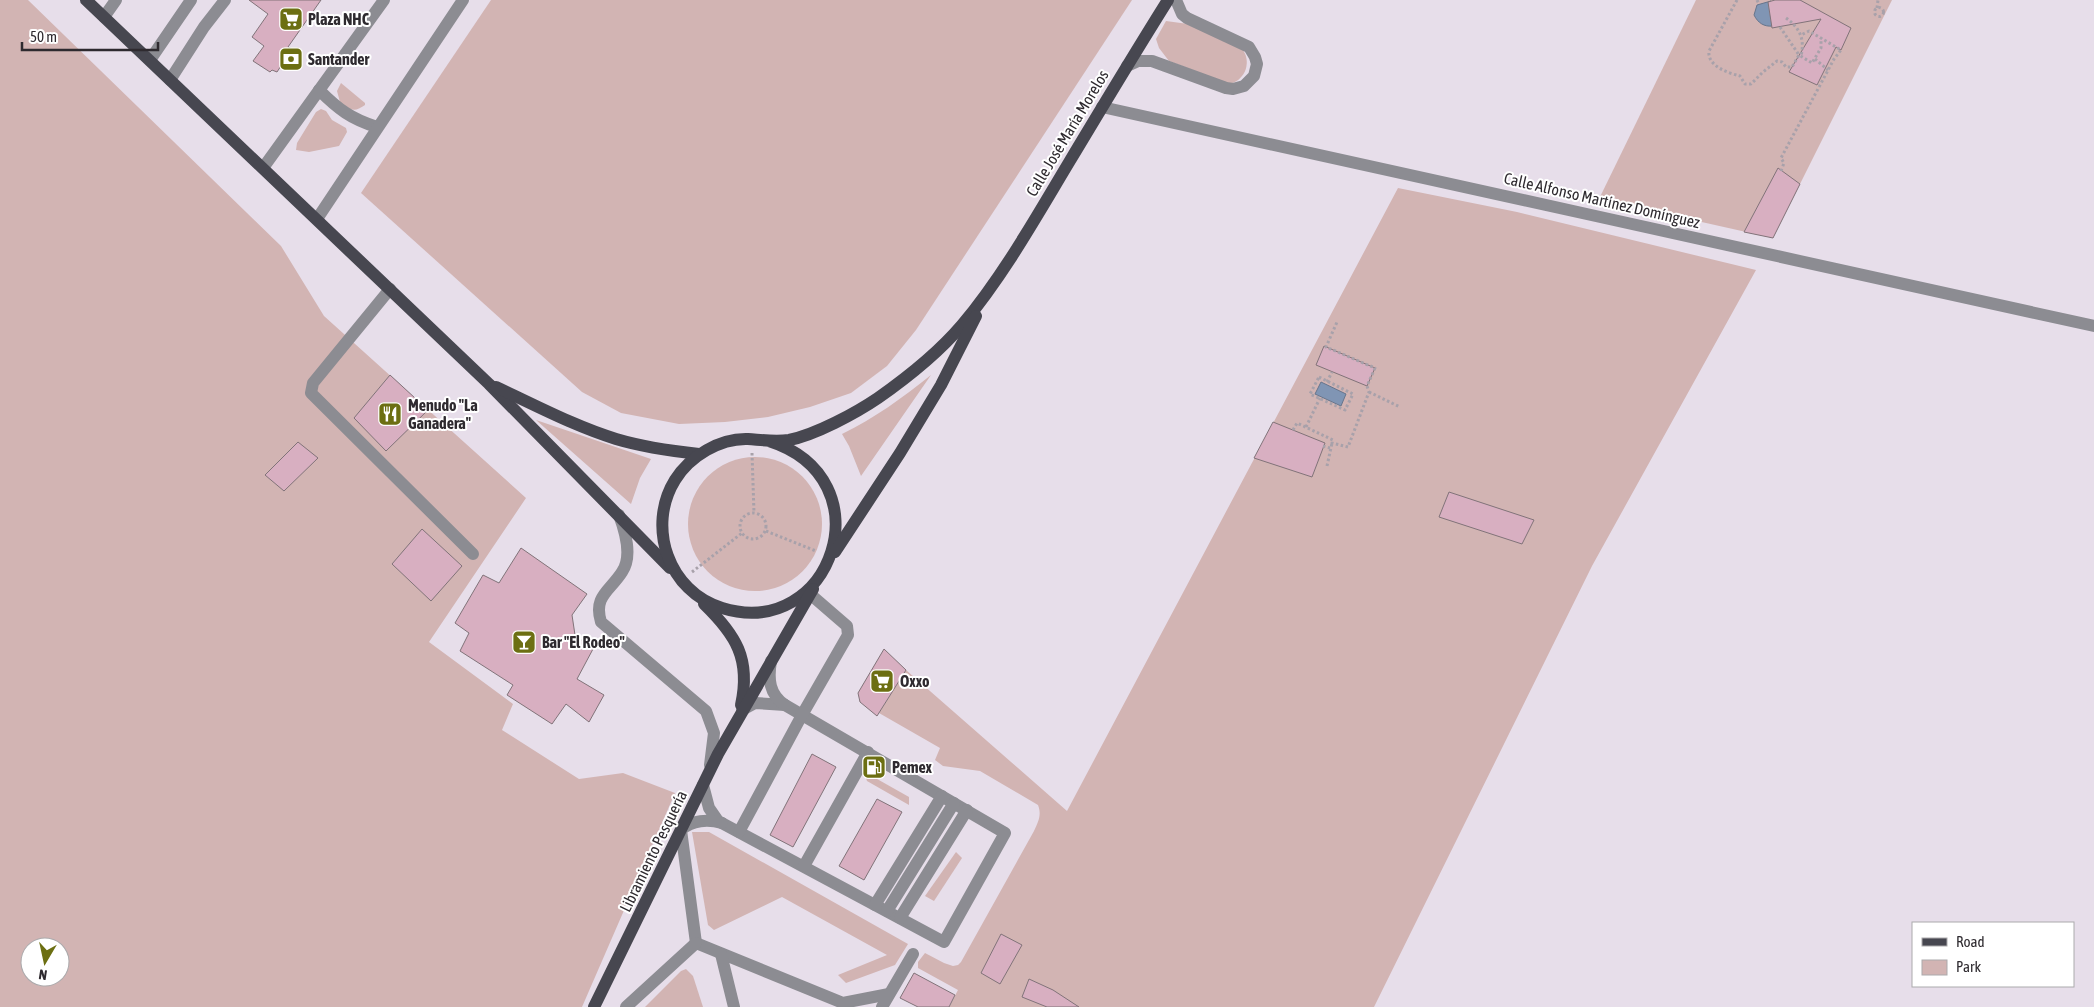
<svg xmlns="http://www.w3.org/2000/svg" width="2094" height="1007" viewBox="0 0 2094 1007" font-family="'Asap Condensed',sans-serif">
	<rect width="100%" height="100%" fill="#e7deea"/>
	<g fill="#d2b4b3" fill-rule="evenodd">
		<path d="M0,0h28l253,246 43,70 202,182 -97,144 84,62 -11,26 77,49 44,-6 52,20 -93,214h-582zM30,947h30v30h-30z"/>
		<path d="M491,0h641l-216,330 -29,36 -36,27 -41,14 -42,10 -43,5 -46,2 -58,-11 -39,-21 -221,-199z"/>
		<path d="M1696,0h196l-119,238 -174,-39z"/>
		<path d="M1166,21l22,3 55,26c9,14 1,31 -14,34l-60,-23 -10,-13 -3,-9z"/>
		<path d="M341,83l24,20v2c-11,8 -15,5 -25,-3l-3,-11z"/>
		<path d="M321,109l5,2 6,9 14,8 1,4 -8,14 -30,6 -13,-2 1,-7 19,-31z"/>
		<path d="M1398,188l119,24 239,58 -164,296 -218,441h-425l9,-17 -40,-22v-6l7,-9 19,10 9,3 5,-1 3,-3 73,-131c4,-9 8,-16 4,-26l-58,-34 -37,-5 -8,-6 5,-12 -61,-35 27,-43 161,141z"/>
		<path d="M931,375l-70,101 -12,-30 -7,-12c33,-16 60,-36 89,-59z"/>
		<path d="M536,420l115,39 -11,19 -9,26z"/>
		<circle cx="755" cy="524" r="67"/>
		<path d="M865,775h5l39,22v8l-42,-24z"/>
		<path d="M692,832h17l199,112 -13,21 -49,18 -8,-8 49,-20 -105,-58 -68,33 -6,-5z"/>
		<path d="M956,852l6,6 -28,43 -9,-5z"/>
		<path d="M686,969l7,7 10,31h-58l36,-36z"/>
	</g>
	<g fill="#8095b4" stroke="#67758c">
		<path d="M1771,1l2,25c-9,1 -15,-3 -19,-11l3,-10z"/>
		<path d="M1321,382l25,12 -5,12 -26,-12z"/>
	</g>
	<g fill="#d8afc1" stroke="#817379">
		<path d="M249,0h72l-33,47 4,2 -15,23 -5,-2 -2,2 -17,-11 11,-15 -12,-9 16,-23z"/>
		<path d="M1775,0h25l51,28 -10,22 -5,-3 -19,38 -28,-13 32,-53 -49,9 -4,-26z"/>
		<path d="M1778,168l22,16 -27,54 -29,-6z"/>
		<path d="M1324,346l51,22 -8,18 -51,-21z"/>
		<path d="M390,375l38,35 -42,41 -32,-33z"/>
		<path d="M1273,422l52,21 -13,34 -58,-19z"/>
		<path d="M298,442l20,16 -34,33 -19,-16z"/>
		<path d="M1449,492l85,28 -12,24 -83,-27z"/>
		<path d="M422,529l40,37 -31,35 -39,-37z"/>
		<path d="M521,548l66,46 -15,21 3,20 18,14 -16,30 27,16 -15,27 -23,-18 -14,20 -45,-29 6,-10 -53,-34 9,-18 -14,-10 28,-48 16,8z"/>
		<path d="M884,649l22,21 -29,46 -17,-14 -2,-9z"/>
		<path d="M812,754l24,13 -43,80 -23,-12z"/>
		<path d="M877,799l25,13 -38,68 -25,-14z"/>
		<path d="M1001,934l21,11 -22,39 -19,-11z"/>
		<path d="M914,973l41,22 -6,12h-31l-18,-9z"/>
		<path d="M1029,979l24,11 26,17h-32l-25,-10z"/>
	</g>
	<g fill="none" stroke-linecap="round" stroke-linejoin="round">
		<g stroke="#a8a1aa" stroke-width="3" stroke-dasharray="2.5 2.5" stroke-linecap="butt">
			<path d="M1737,0l-28,51c-2,15 19,22 31,25l5,8h6l12,-12 14,-11 5,1 4,5h6l7,-12 13,8 9,-15v-10"/>
			<path d="M1757,0l2,4"/>
			<circle cx="1879" cy="12" r="4.5"/>
			<path d="M1877,8l1,-8"/>
			<path d="M1786,18c14,10 19,21 15,38"/>
			<path d="M1780,27l19,28"/>
			<path d="M1815,59l13,11"/>
			<path d="M1781,171l3,-8 -3,-5 53,-99 7,-9 -32,-19 -8,4"/>
			<path d="M1319,377l34,17 -8,16 -35,-16z"/>
			<path d="M1327,382l5,-10"/>
			<path d="M1369,392l31,15"/>
			<path d="M1306,427l14,-29"/>
			<path d="M1293,430l4,-7 36,17 -1,3 16,4 21,-55 -2,-6 8,-18 -49,-21 11,-25"/>
			<path d="M1323,446l7,2"/>
			<path d="M752,453l2,60"/>
			<path d="M1327,466l5,-23"/>
			<circle cx="753" cy="526" r="13"/>
			<path d="M766,531l50,20"/>
			<path d="M692,572l50,-39"/>
		</g>
		<g stroke="#8c8c92" stroke-width="12">
			<path d="M104,17l12,-17"/>
			<path d="M150,60l41,-60"/>
			<path d="M1127,66l11,-5h14l74,27 7,1 11,-3 10,-10 3,-12 -2,-7 -6,-10 -62,-29 -5,-4 -6,-14"/>
			<path d="M170,80l34,-53 21,-27"/>
			<path d="M319,90c19,19 32,29 58,37"/>
			<path d="M1102,107c331,72 661,147 992,219"/>
			<path d="M263,168l121,-168"/>
			<path d="M317,219l146,-219"/>
			<path d="M390,289l-77,94 -2,10 162,161"/>
			<path d="M619,515c6,16 14,41 3,57 -12,19 -29,24 -21,50l105,89 8,22 -4,32"/>
			<path d="M742,710l13,-7 30,2"/>
			<path d="M703,785l6,23 9,13 226,121 61,-109 -220,-128c-16,-11 -17,-26 -14,-44"/>
			<path d="M739,832l63,-117 46,-80 -1,-9 -37,-32"/>
			<path d="M804,866l64,-114"/>
			<path d="M875,905l67,-109"/>
			<path d="M887,911l67,-108"/>
			<path d="M900,918l67,-108"/>
			<path d="M696,943l147,60 46,-9"/>
			<path d="M696,943l-15,-113c11,-10 27,-11 41,-7"/>
			<path d="M721,954l13,53"/>
			<path d="M626,1007l70,-64"/>
			<path d="M882,1007l31,-53"/>
		</g>
		<g stroke="#474750" stroke-width="12">
			<path d="M86,0l403,384 181,184"/>
			<path d="M496,387c39,18 78,39 120,52 27,8 55,12 83,15"/>
			<path d="M769,441c119,38 63,201 -47,167 -53,-16 -76,-81 -47,-128 15,-24 45,-42 73,-41 14,1 27,3 41,1 26,-5 67,-27 89,-42 30,-21 61,-46 84,-73 41,-49 73,-106 106,-161 33,-55 66,-110 100,-164"/>
			<path d="M835,552l65,-99 41,-68 35,-69"/>
			<path d="M704,604c32,31 47,55 37,101"/>
			<path d="M594,1007l124,-253 95,-165"/>
		</g>
	</g>
	<defs>
		<g id="supermarket-square" transform="scale(1.25)"><rect x="-9" y="-9" width="18" height="18" rx="4" fill="#6c6f12" stroke="#fff"/><path d="M-6-5.5h2.5l.6 2H6L4.5 2H-2.5L-4.4-4H-6ZM-1.5 3.2a1.3 1.3 0 1 0 .1 0ZM3 3.2a1.3 1.3 0 1 0 .1 0Z" fill="#fff"/></g>
		<g id="bank-square" transform="scale(1.25)"><rect x="-9" y="-9" width="18" height="18" rx="4" fill="#6c6f12" stroke="#fff"/><path d="M-6-4H6V4H-6ZM0-2.3a2.3 2.3 0 1 0 0 4.6a2.3 2.3 0 1 0 0-4.6Z" fill="#fff"/></g>
		<g id="restaurant-square" transform="scale(1.25)"><rect x="-9" y="-9" width="18" height="18" rx="4" fill="#6c6f12" stroke="#fff"/><path d="M-5-6h1v4h1v-4h1v4h1v-4h1v5L-1.5 .5V6h-2V.5L-5-1ZM5-6V6H3V1.5H1.5Q1.5-4 5-6Z" fill="#fff"/></g>
		<g id="bar-square" transform="scale(1.25)"><rect x="-9" y="-9" width="18" height="18" rx="4" fill="#6c6f12" stroke="#fff"/><path d="M-6-5H6L.8 .8V4.5H3.5V6h-7V4.5H-.8V.8Z" fill="#fff"/></g>
		<g id="fuel-square" transform="scale(1.25)"><rect x="-9" y="-9" width="18" height="18" rx="4" fill="#6c6f12" stroke="#fff"/><path d="M-5.5-6h7V0h2V4h1.3V-2.5L3-4.5l.8-.8L6-3V5H2.5V1h-1V6h-7ZM-4.2-4.7v3.2H.2V-4.7Z" fill="#fff"/></g>
	</defs>
	<g fill-rule="evenodd">
		<use href="#supermarket-square" x="291" y="19"/>
		<use href="#bank-square" x="291" y="59"/>
		<use href="#restaurant-square" x="390" y="414"/>
		<use href="#bar-square" x="524" y="642"/>
		<use href="#supermarket-square" x="882" y="681"/>
		<use href="#fuel-square" x="874" y="767"/>
	</g>
	<g text-anchor="middle" dominant-baseline="central" stroke-width="4" stroke-linejoin="round" paint-order="stroke">
		<g font-size="16" font-weight="bold" fill="#2e2a2f" stroke="#fff" text-anchor="start">
			<text x="308" y="19">Plaza NHC</text>
			<text x="308" y="59">Santander</text>
			<text x="408" y="405">Menudo "La<tspan x="408" dy="18">Ganadera"</tspan></text>
			<text x="542" y="642">Bar "El Rodeo"</text>
			<text x="900" y="681">Oxxo</text>
			<text x="892" y="767">Pemex</text>
		</g>
		<g font-size="16" fill="#2e2a2f" stroke="#fff">
			<text transform="translate(1067 133) rotate(-59)">Calle José María Morelos</text>
			<text transform="translate(1602 200) rotate(13)">Calle Alfonso Martínez Domínguez</text>
			<text transform="translate(653 851) rotate(-64)">Libramiento Pesquería</text>
		</g>
	</g>
	<rect x="1912" y="922" width="162" height="65" fill="#ffffff" stroke="#abaaac"/>
	<rect x="1922" y="938" width="25" height="8" fill="#474750" stroke="#abaaac"/>
	<text x="1956" y="947" font-size="15" fill="#2e2a2f">Road</text>
	<rect x="1922" y="960" width="25" height="15" fill="#d2b4b3" stroke="#abaaac"/>
	<text x="1956" y="972" font-size="15" fill="#2e2a2f">Park</text>
	<g transform="translate(45 962) rotate(189)"><circle r="24" fill="#ffffff" stroke="#abaaac"/>
	<path d="M0-4L9 19L0 12L-9 19Z" fill="#6c6f12"/>
	<text y="-8" font-size="14" font-weight="bold" text-anchor="middle" fill="#2e2a2f">N</text>
	</g>
	<path d="M22 42v8h136v-8" fill="none" stroke="#2e2a2f" stroke-width="2.5"/>
	<text x="30" y="42" font-size="15" fill="#2e2a2f" stroke="#ffffff" stroke-width="4" paint-order="stroke">50 m</text>
</svg>
